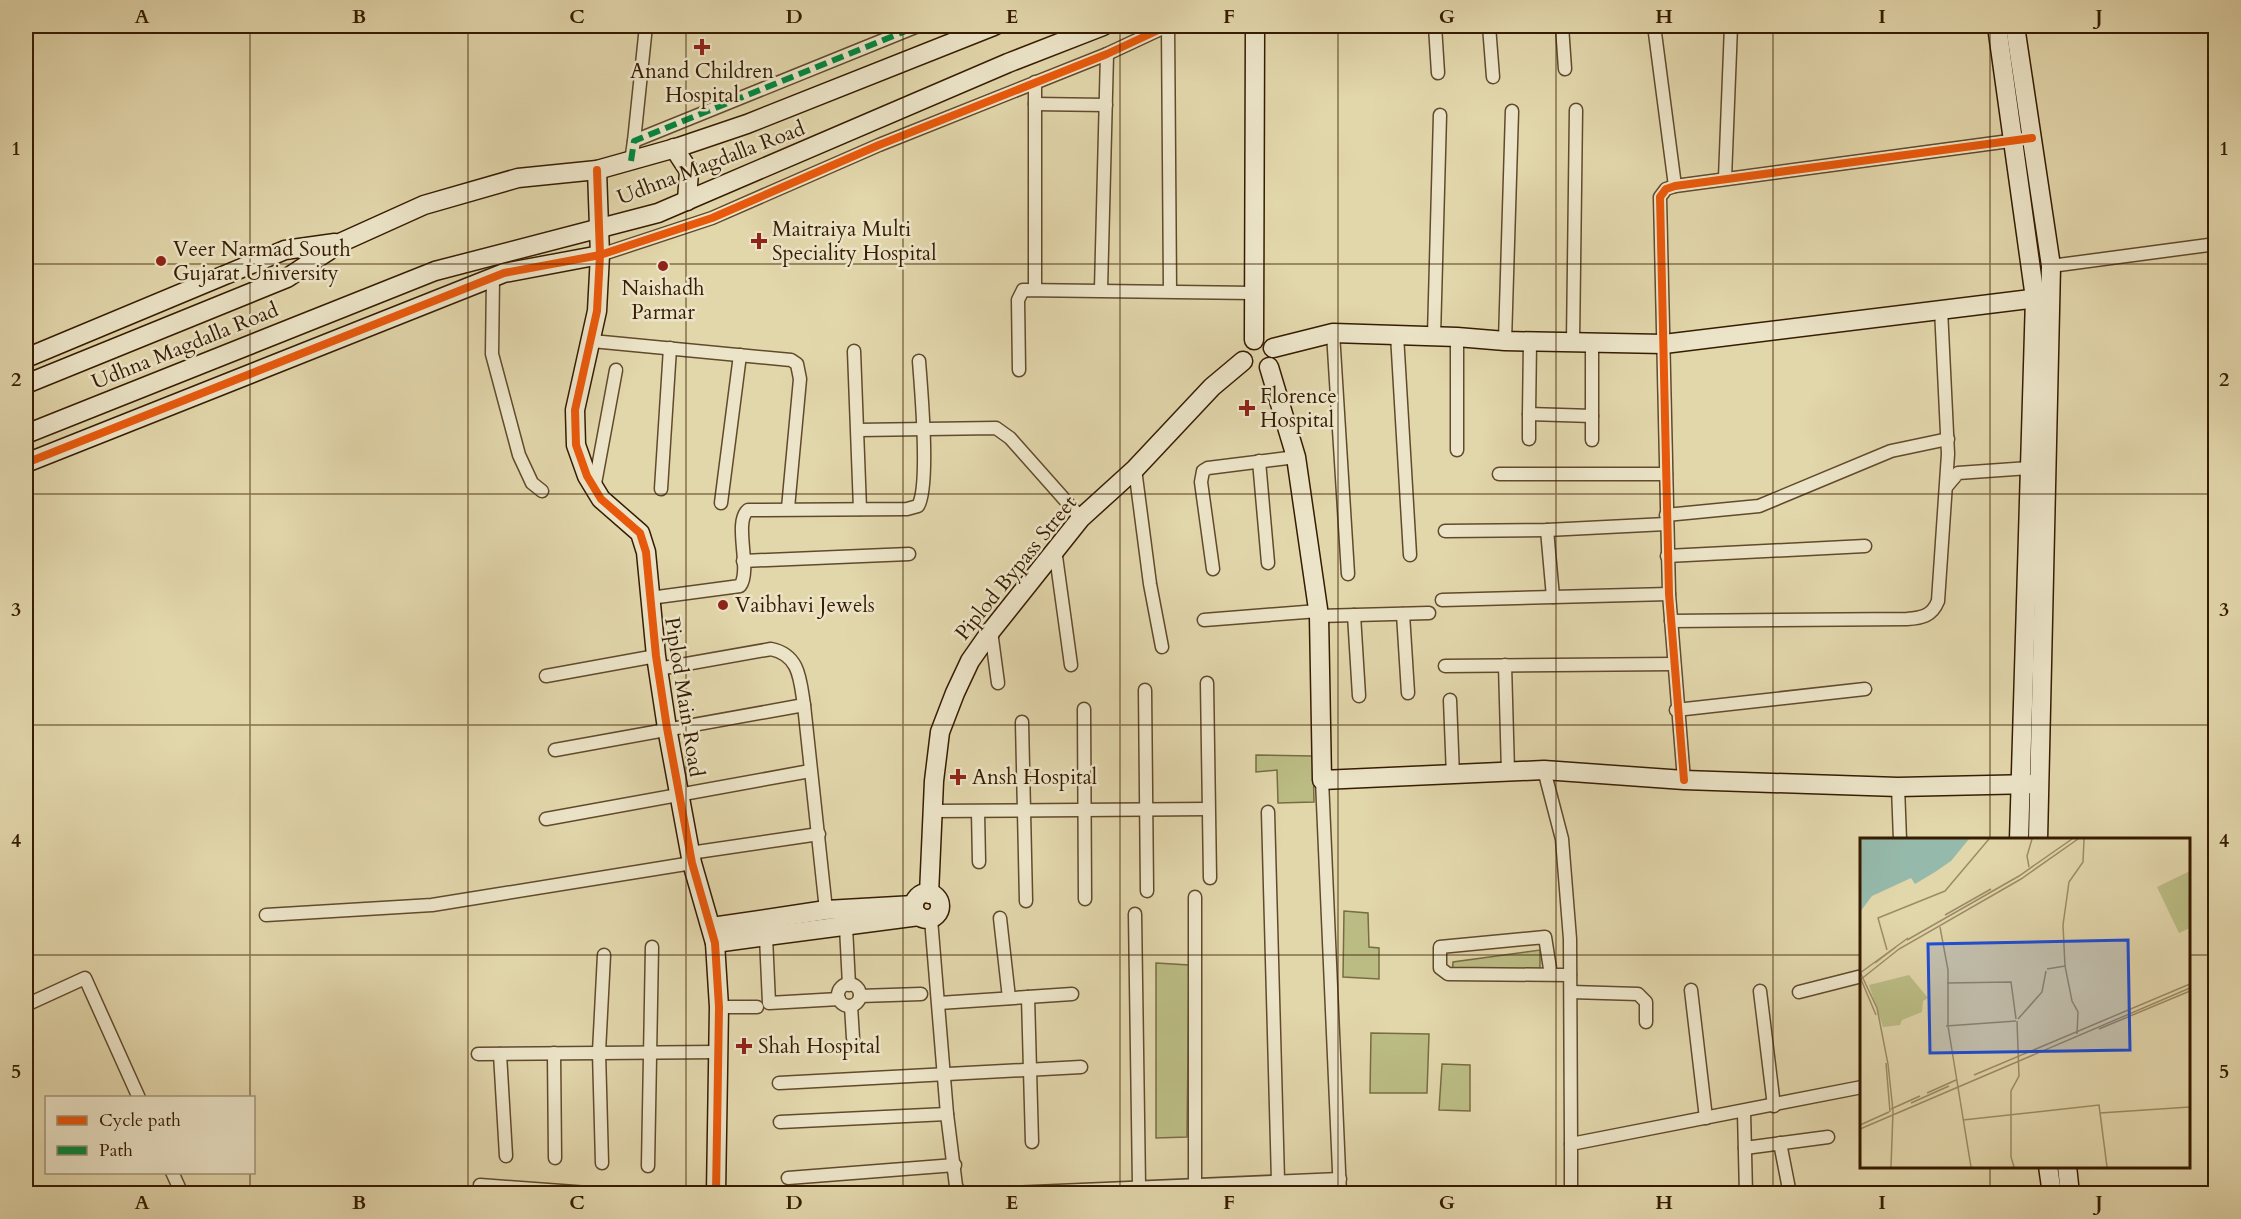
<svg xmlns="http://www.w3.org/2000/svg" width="2241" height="1219" viewBox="0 0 2241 1219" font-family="Cardo,serif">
	<rect width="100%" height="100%" fill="#e2d6ab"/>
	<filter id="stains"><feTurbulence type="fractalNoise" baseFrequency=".00333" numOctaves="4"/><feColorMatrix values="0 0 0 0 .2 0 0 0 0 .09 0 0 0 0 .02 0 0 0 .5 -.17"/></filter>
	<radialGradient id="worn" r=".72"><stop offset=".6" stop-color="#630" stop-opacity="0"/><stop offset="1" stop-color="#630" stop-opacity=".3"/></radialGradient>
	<g fill="#bbbc84" stroke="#786c42" stroke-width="1.5">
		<path d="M1256,755l57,1 1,46 -36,1 -1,-33 -21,2z"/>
		<path d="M1344,911l24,2 1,34 10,1v31l-36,-2z"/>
		<path d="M1540,950v21l-88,7 1,-16z"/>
		<path d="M1156,963l33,2 -2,172 -31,1z"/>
		<path d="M1371,1033l58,1 -2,59h-57z"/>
		<path d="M1442,1064l28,1v46l-31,-1z"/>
	</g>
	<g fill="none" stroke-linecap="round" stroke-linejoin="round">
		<g stroke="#614a2b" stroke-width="15">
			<g id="street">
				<path d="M1168,26l2,265"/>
				<path d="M1435,26l3,47"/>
				<path d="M1489,26l4,51"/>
				<path d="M1562,26l3,43"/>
				<path d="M1655,33l20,153"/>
				<path d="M1035,82v206"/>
				<path d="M1035,104l71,1"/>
				<path d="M634,141l12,-115"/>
				<path d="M631,161l3,-20 284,-115"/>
				<path d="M1725,178l6,-152"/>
				<path d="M600,255l112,-37 167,-73 228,-91 60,-28"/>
				<path d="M2051,266l165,-22"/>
				<path d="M493,278l-1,76 27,101 13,28 10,8"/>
				<path d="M1101,289l6,-235"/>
				<path d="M1333,333l15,241"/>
				<path d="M1397,335l13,220"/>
				<path d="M1434,336l6,-221"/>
				<path d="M1457,337v113"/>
				<path d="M592,341l199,19 6,4 3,15 -12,129"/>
				<path d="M1505,341l7,-230"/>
				<path d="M1530,342l-1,72 63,2"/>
				<path d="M1573,342l3,-232"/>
				<path d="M1592,343v97"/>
				<path d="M854,351l6,158"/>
				<path d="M1019,370l-1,-70 5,-10 231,3"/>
				<path d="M858,430l138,-2 14,10 71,80"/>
				<path d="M1529,439v-25"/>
				<path d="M1259,461l9,102"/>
				<path d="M1135,469l15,115 12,63"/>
				<path d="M1499,474h167"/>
				<path d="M1947,486l11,-13 71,-5"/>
				<path d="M594,489l22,-119"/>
				<path d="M661,489l9,-141"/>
				<path d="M721,503l19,-148"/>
				<path d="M1666,515l93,-9 132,-55 57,-12"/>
				<path d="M1547,530l6,67"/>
				<path d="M1445,531l102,-1 119,-6"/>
				<path d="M1055,549l16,116"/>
				<path d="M1667,556l198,-10"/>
				<path d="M743,561l166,-7"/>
				<path d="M1213,569l-12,-87 2,-11 5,-3 88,-11"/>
				<path d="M650,598l90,-12c12,-16 -7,-64 8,-76l159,-1 11,-3c12,-20 3,-118 1,-145"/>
				<path d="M1442,600l227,-6"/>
				<path d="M1403,614l5,79"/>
				<path d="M1354,615l5,81"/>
				<path d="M1319,616l110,-3"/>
				<path d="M1204,620l114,-9"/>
				<path d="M1671,621l236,-2c15,-1 25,-3 31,-18l10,-147 -7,-145"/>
				<path d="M991,631l7,52"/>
				<path d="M1505,665l3,107"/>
				<path d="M1445,666l229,-2"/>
				<path d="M658,669l113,-20c29,6 29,31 33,56l22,205"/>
				<path d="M546,676l110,-20"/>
				<path d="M1207,683l3,195"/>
				<path d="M1145,690l2,201"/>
				<path d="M1450,700l3,76"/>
				<path d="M1084,709l1,190"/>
				<path d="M1676,710l189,-21"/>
				<path d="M1022,722l4,179"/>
				<path d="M555,750l249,-45"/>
				<path d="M1544,770l18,69 8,100 1,205"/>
				<path d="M1322,780l18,414"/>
				<path d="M1684,780l-15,-186 -9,-397 6,-8 9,-3 357,-48"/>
				<path d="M1898,787l2,53"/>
				<path d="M932,811l276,-2"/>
				<path d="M978,812l1,50"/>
				<path d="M1268,812l10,369"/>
				<path d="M546,819l264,-48"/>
				<path d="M690,853l129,-19"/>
				<path d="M1195,897v288"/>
				<path d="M1135,914l4,272"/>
				<path d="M266,915l166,-10 260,-42"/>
				<path d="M1000,918l9,80"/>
				<path d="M931,919l16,195 9,72 5,8"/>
				<path d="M846,927l3,58"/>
				<path d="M766,937l3,66 70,-4"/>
				<path d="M1551,975l-6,-38 -105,10v21l8,6 122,1"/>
				<circle cx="849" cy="995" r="11"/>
				<path d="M1691,990l15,128"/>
				<path d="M1760,991l14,115"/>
				<path d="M1571,992l67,2 8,8v20"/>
				<path d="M1799,992l63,-16"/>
				<path d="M860,996l61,-2"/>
				<path d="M1028,997l4,145"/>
				<path d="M939,1003l133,-9"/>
				<path d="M26,1005l59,-27 54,120"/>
				<path d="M851,1006l2,32"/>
				<path d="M719,1007h38"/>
				<path d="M554,1053l1,105"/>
				<path d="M478,1054l241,-2"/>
				<path d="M500,1054l6,102"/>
				<path d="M779,1083l302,-16"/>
				<path d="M1744,1112l2,82"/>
				<path d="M780,1122l167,-8"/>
				<path d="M1780,1143l10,51"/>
				<path d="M1745,1148l83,-11"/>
				<path d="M602,1163l-3,-111 5,-97"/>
				<path d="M648,1166l4,-219"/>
				<path d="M172,1172l10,22"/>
				<path d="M788,1178l167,-13"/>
				<path d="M480,1185l122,9"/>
				<path d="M986,1194l354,-15"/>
				<path d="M1571,1194v-50l291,-57"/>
			</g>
		</g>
		<g stroke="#361c00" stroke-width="21">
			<g id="secondary">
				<path d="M1997,26l38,272 -16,542"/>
				<path d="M2015,26l36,240 -13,574"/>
				<path d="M674,148l15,23 -2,30"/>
				<path d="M597,170l3,85 -3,56 -22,99 1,35 11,31 14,23 39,34 6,19 10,104 11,72 25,135 23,80 4,64 -3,187"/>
				<path d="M1254,340l1,-314"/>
				<path d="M1273,348l60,-15 124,4 48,4 159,3 382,-47"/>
				<path d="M26,358l259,-108 50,-7"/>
				<path d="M1269,367l27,90 23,159 3,164 222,-10 140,10 214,7 140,-3"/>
				<path d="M26,384l261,-106 55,-36 82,-37 94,-27 79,-8 82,-23 68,-23 247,-98"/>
				<path d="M26,434l409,-163 223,-58 350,-150 95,-37"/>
				<path d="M26,463l478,-190 96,-18"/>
				<circle cx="927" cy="906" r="13"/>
				<path d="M929,894l5,-113 6,-49 15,-39 15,-32 21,-30 90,-113 54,-49 77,-82 31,-26"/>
				<path d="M712,927l114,-17 88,-5"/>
				<path d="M715,943l204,-27"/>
				<path d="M2048,1166l4,28"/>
				<path d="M2067,1166l3,28"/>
			</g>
		</g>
		<use href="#street" stroke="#ece4c8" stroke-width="12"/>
		<use href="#secondary" stroke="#ece4c8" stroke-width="18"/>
		<path stroke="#00873e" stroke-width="6" stroke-dasharray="12 6" stroke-linecap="butt" d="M631,161l3,-20 284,-115"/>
		<g stroke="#ece4c8" stroke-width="11">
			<g id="cycleway">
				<path d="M597,170l3,85 -3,56 -22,99 1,35 11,31 14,23 39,34 6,19 10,104 11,72 25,135 23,80 4,64 -3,187"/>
				<path d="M26,463l478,-190 96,-18 112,-37 167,-73 228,-91 60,-28"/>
				<path d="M1684,780l-15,-186 -9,-397 6,-8 9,-3 357,-48"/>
			</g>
		</g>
		<use href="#cycleway" stroke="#e8590c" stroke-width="8"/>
	</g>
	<path fill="none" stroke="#361c00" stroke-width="1.5" stroke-opacity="0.55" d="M250,26v1072M468,26v1168M686,26v1168M903,26v1168M1120,26v1168M1338,26v1168M1556,26v1168M1773,26v1168M1990,26v814M26,264h2190M26,494h2190M26,725h2190M26,955h1836M2188,955h28M1990,1166v28M250,1172v22"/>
	<g fill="#8f2418" stroke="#ece4c8" stroke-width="2">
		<path d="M699 38h6v6h6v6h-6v6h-6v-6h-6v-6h6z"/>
		<path d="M756 232h6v6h6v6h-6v6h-6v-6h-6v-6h6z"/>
		<circle cx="161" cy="261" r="6"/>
		<circle cx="663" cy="266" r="6"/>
		<path d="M1244 399h6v6h6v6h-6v6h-6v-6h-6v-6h6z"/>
		<circle cx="723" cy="605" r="6"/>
		<path d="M955 768h6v6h6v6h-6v6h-6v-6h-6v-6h6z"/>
		<path d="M741 1037h6v6h6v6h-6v6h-6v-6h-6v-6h6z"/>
	</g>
	<g text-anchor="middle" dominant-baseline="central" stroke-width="5" stroke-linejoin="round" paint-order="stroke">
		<g font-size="21" fill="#361c00" stroke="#ece4c8" text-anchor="start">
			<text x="702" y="71" text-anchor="middle">Anand Children<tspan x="702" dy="24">Hospital</tspan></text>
			<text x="772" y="229">Maitraiya Multi<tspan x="772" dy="24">Speciality Hospital</tspan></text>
			<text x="173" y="249">Veer Narmad South<tspan x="173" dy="24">Gujarat University</tspan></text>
			<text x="663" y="288" text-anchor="middle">Naishadh<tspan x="663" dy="24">Parmar</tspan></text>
			<text x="1260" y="396">Florence<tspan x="1260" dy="24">Hospital</tspan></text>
			<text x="735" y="605">Vaibhavi Jewels</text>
			<text x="972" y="777">Ansh Hospital</text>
			<text x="758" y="1046">Shah Hospital</text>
		</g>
		<g font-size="21" fill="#361c00" stroke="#ece4c8">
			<text transform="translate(711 163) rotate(-21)">Udhna Magdalla Road</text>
			<text transform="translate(185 346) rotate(-22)">Udhna Magdalla Road</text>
			<text transform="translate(1016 568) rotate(-51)">Piplod Bypass Street</text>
			<text transform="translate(684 697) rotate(81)">Piplod Main Road</text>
		</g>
	</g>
	<g transform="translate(1860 838)">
		<rect width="330" height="330" fill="#e2d6ab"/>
		<path d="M330,33v57l-11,5 -22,-46zM49,137l19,23 -5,3 -1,11 -20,8 -2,5 -17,2 -14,-42z" fill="#bbbc84"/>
		<path d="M0,1h109l-18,22 -16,11 -20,12 -4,-6 -39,18 -12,16z" fill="#95b9aa"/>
		<path fill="none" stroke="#9d8c67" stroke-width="1.5" d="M169,29l-2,-11 5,-17M85,77l46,-26M80,89l8,43v56l23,141M47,102l112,-64 53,-37M27,112l-9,-32 67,-27 44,-52M15,125l21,-16M187,131l18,-3M0,134l17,36 11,56 5,47 -2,56M0,135l48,-35M0,139l16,38M0,142l39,-31 122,-70 57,-40M87,145l64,-1 5,37M158,181l24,-27 4,-21M86,188l70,-5M239,191l91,-38M217,196l1,-22 -6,-11 -7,-35 -2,-41 6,-43 14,-20 1,-23M26,225l4,49M114,237l216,-91M67,255l29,-13M51,265l38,-17M31,271l29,-13M240,275l90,-6M103,282l136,-15 8,62M0,287l29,-13M0,291l330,-141M154,329l-3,-10v-66l8,-15 -2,-55"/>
		<path fill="#1d4ed8" fill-opacity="0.15" stroke="#1d4ed8" stroke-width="3" d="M268,102l2,110 -200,3 -2,-109z"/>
		<rect width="330" height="330" fill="none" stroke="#361c00" stroke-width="3"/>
	</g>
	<rect width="2241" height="1219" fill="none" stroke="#e2d6ab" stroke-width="66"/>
	<rect x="45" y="1096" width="210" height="78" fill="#ece4c8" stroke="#a39478" stroke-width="1.5"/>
	<rect x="57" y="1116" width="30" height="9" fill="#e8590c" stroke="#a39478" stroke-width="1.5"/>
	<text x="99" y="1126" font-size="18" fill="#361c00">Cycle path</text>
	<rect x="57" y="1146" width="30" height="9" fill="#00873e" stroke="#a39478" stroke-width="1.5"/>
	<text x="99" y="1156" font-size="18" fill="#361c00">Path</text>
	<rect x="33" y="33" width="2175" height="1153" fill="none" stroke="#361c00" stroke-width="2"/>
	<g font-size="20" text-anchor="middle" font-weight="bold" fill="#361c00">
		<text x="142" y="23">A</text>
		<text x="359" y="23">B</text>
		<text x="577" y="23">C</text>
		<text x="794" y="23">D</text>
		<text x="1012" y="23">E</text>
		<text x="1229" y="23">F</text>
		<text x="1447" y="23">G</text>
		<text x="1664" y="23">H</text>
		<text x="1882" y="23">I</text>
		<text x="2099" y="23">J</text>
		<text x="16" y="155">1</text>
		<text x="2224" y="155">1</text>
		<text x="16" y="386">2</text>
		<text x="2224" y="386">2</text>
		<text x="16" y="616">3</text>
		<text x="2224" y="616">3</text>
		<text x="16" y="847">4</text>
		<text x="2224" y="847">4</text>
		<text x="16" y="1078">5</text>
		<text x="2224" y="1078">5</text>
		<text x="142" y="1209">A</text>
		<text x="359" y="1209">B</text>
		<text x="577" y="1209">C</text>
		<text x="794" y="1209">D</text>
		<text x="1012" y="1209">E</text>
		<text x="1229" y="1209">F</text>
		<text x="1447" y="1209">G</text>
		<text x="1664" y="1209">H</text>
		<text x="1882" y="1209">I</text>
		<text x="2099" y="1209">J</text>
	</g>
	<rect width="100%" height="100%" filter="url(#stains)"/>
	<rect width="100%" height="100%" fill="url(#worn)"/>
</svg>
